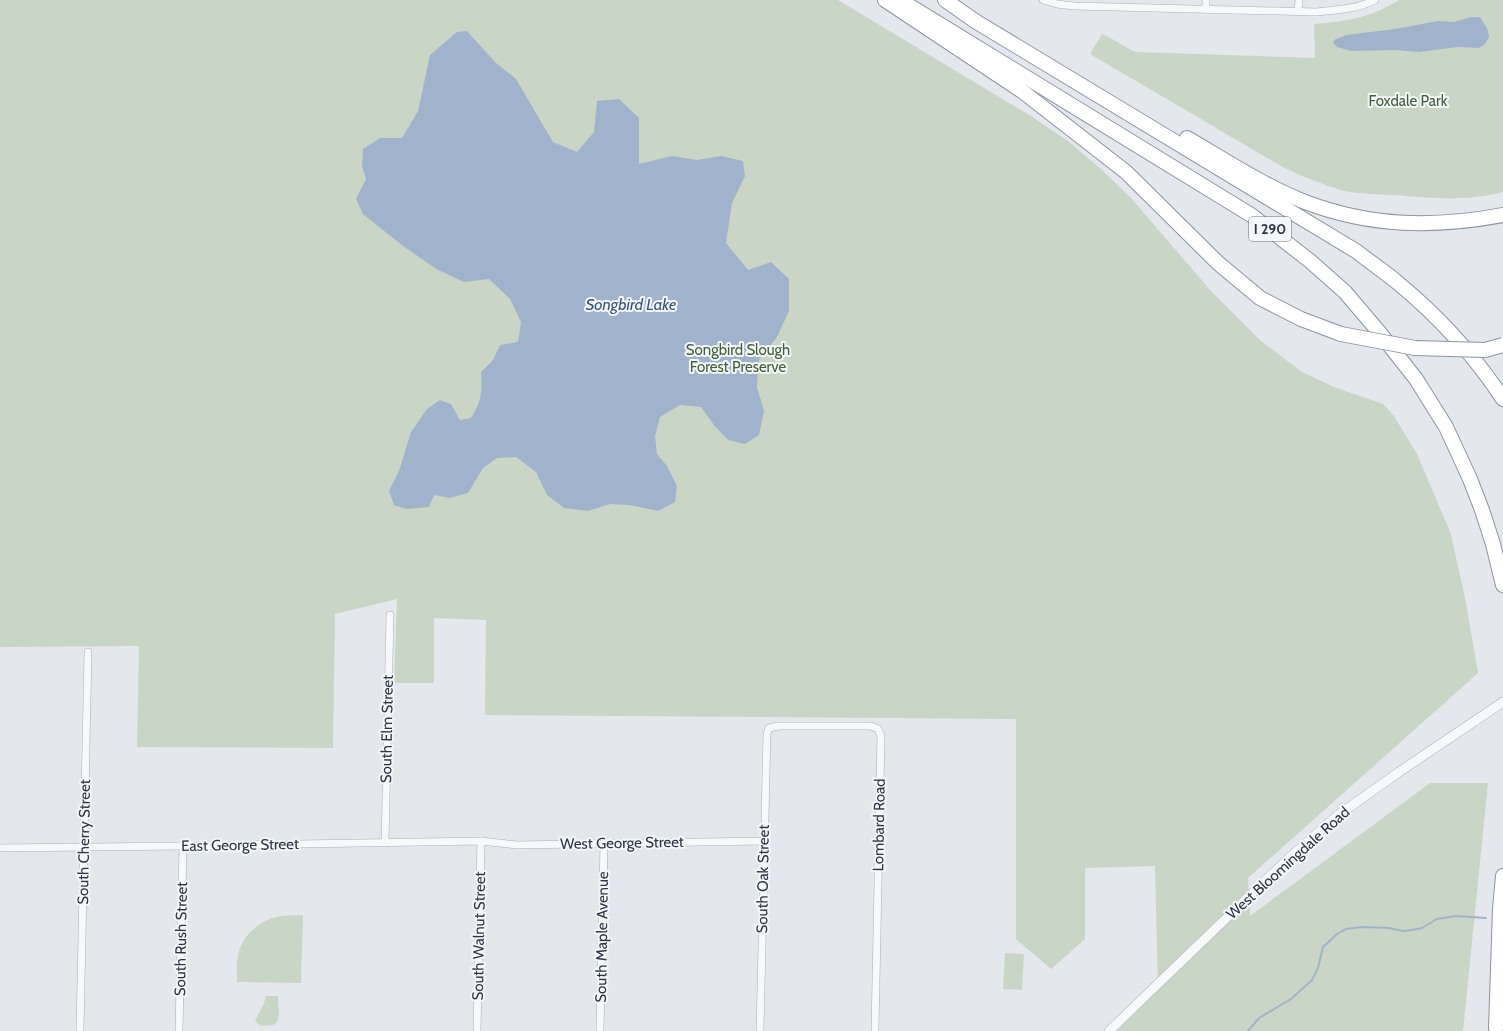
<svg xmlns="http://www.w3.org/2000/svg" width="1503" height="1031" viewBox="0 0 1503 1031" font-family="Cabin,sans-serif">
	<rect width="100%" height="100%" fill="#e4e7ec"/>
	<g fill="#c9d6c5">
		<path d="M0,0h838l193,116 37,25 35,30 28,27 80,93 50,50 41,31 32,15 49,17 11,12 23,38 34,80 15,69 12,70 -230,205 2,38 180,-133h58l-25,248h-346l41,-41 -3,-124 -70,2v71l-34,30 -35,-30v-220l-531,-4 1,-95 -52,-2v65h-40l3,-84 -62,15 -2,134 -196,-1 2,-101 -139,1z"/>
		<path d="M1399,0h104v192c-40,10 -70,6 -110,3 -16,-1 -33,-1 -49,-4 -21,-6 -43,-15 -63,-25l-191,-112 12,-20c12,5 22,13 34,18l179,6 -1,-34c30,-2 59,-7 85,-24z"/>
		<path d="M303,915l-2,68 -64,-1c0,-8 -1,-17 1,-25 2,-21 23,-38 43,-41 7,-1 15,-1 22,-1z"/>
		<path d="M1005,953l19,1 -2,36 -19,-1z"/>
		<path d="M266,996h10l2,1c0,8 3,22 -3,27 -3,2 -10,1 -14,2l-6,-5 9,-18z"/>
	</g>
	<g fill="#9fb4cc">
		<path d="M1471,17h9l8,13 1,7 -4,7 -6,4 -21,-1 -39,5 -24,-2 -44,1 -14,-4 -4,-4 1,-3 12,-5 49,-6 43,-8 16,1z"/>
		<path d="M467,31l28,31 21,17 37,63 24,10 17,-20 3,-31 22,-2 20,19v46l33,-8 25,4 24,-4 22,5 2,15 -13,27 -6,40 22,27 23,-8 18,17v32l-12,26 -18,23 -2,27 7,24 -5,24 -14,9 -17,-4 -14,-15 -13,-18 -21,-2 -20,12 -5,19 2,18 10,12 10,20 -2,16 -17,9 -28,-6 -20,-1 -22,7 -24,-3 -17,-13 -11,-23 -20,-15 -19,1 -14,10 -15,25 -19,5 -15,-3 -5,12 -23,2 -12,-4 -5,-14 10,-20 12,-39 16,-23 13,-9 11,4 9,16 11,-2c11,-17 11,-27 10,-46l12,-12 7,-15 18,-3 3,-20 -11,-23 -21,-20 -25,3 -26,-12 -35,-24 -40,-32 -7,-15 10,-20 -4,-13 1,-17 17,-11h22l16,-27 12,-56 27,-23z"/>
	</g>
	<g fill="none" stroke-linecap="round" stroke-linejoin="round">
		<path stroke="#9fb4cc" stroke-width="2" d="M1248,1031l11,-13 32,-19 21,-19 6,-12 5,-21 14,-13 9,-5 16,-2 27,1 14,3 9,-1 10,-2 15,-9 19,-3 30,2"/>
		<g stroke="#a9aeb7" stroke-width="8">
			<g id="minor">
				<path d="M1043,0l14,4 17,2 242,6c20,-2 41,-3 59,-12"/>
				<path d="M1206,9v-9"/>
				<path d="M1298,11l1,-11"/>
				<path d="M385,843l5,-228"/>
				<path d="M0,848l183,-2 298,-5 36,4 247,-4"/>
				<path d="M80,1031l8,-379"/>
				<path d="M179,1031l4,-185"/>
				<path d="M477,1031l4,-190"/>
				<path d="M600,1031l4,-188"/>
				<path d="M760,1031l7,-298 2,-5 9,-2h93l7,3 3,7 -6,295"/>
			</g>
		</g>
		<g stroke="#a9aeb7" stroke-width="10">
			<path id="tertiary" d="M1109,1031l180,-173 48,-42 62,-44 104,-70"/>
		</g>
		<g stroke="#8b94a3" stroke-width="16">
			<g id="motorway">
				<path d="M885,0l137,91 104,81 92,91 42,35 41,21 40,15"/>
				<path d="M900,0l351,215 59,46 35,31 34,40 37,47 30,48 24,52 12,31 11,34 10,41"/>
				<path d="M945,0l30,21 381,230c14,11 29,21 42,32 40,33 76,72 105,116"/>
				<path d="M1187,138c38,22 77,48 118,64 66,25 129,26 198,13"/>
				<path d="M1496,1028l4,-119 3,-33"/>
			</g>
		</g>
		<use href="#minor" stroke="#f7f8fa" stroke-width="7"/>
		<use href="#tertiary" stroke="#f7f8fa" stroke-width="9"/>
		<use href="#motorway" stroke="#fff" stroke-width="14"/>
		<g stroke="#8b94a3" stroke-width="16" stroke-linecap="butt">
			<path id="motorway-bridge" d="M1341,334l74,14 70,2 18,-5"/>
		</g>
		<use href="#motorway-bridge" stroke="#fff" stroke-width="14"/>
	</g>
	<g text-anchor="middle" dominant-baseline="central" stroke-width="4" stroke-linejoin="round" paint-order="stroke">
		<rect fill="#f4f6f9" stroke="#676e7b" stroke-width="1" x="1249" y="217" width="42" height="24" rx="3"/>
		<g font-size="14" font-weight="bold" fill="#2b3445">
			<text x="1270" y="229">I 290</text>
		</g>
		<g font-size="15" fill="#3f6138" stroke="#f4f6f9">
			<text x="1408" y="101">Foxdale Park</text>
			<text x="738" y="350">Songbird Slough<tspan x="738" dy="17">Forest Preserve</tspan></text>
		</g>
		<g font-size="15" fill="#2b3445" stroke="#f4f6f9">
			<text transform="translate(387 729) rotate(-89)">South Elm Street</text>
			<text transform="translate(879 825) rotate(-89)">Lombard Road</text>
			<text transform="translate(84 842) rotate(-89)">South Cherry Street</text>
			<text transform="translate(622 843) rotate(-1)">West George Street</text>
			<text transform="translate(240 845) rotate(-1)">East George Street</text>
			<text transform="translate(1288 863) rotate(-42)">West Bloomingdale Road</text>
			<text transform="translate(763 879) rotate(-89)">South Oak Street</text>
			<text transform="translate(479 936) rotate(-89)">South Walnut Street</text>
			<text transform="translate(602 937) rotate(-89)">South Maple Avenue</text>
			<text transform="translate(181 939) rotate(-89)">South Rush Street</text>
		</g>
		<g font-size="16" font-style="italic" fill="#34527a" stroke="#f4f6f9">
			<text x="631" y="304">Songbird Lake</text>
		</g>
	</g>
</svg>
